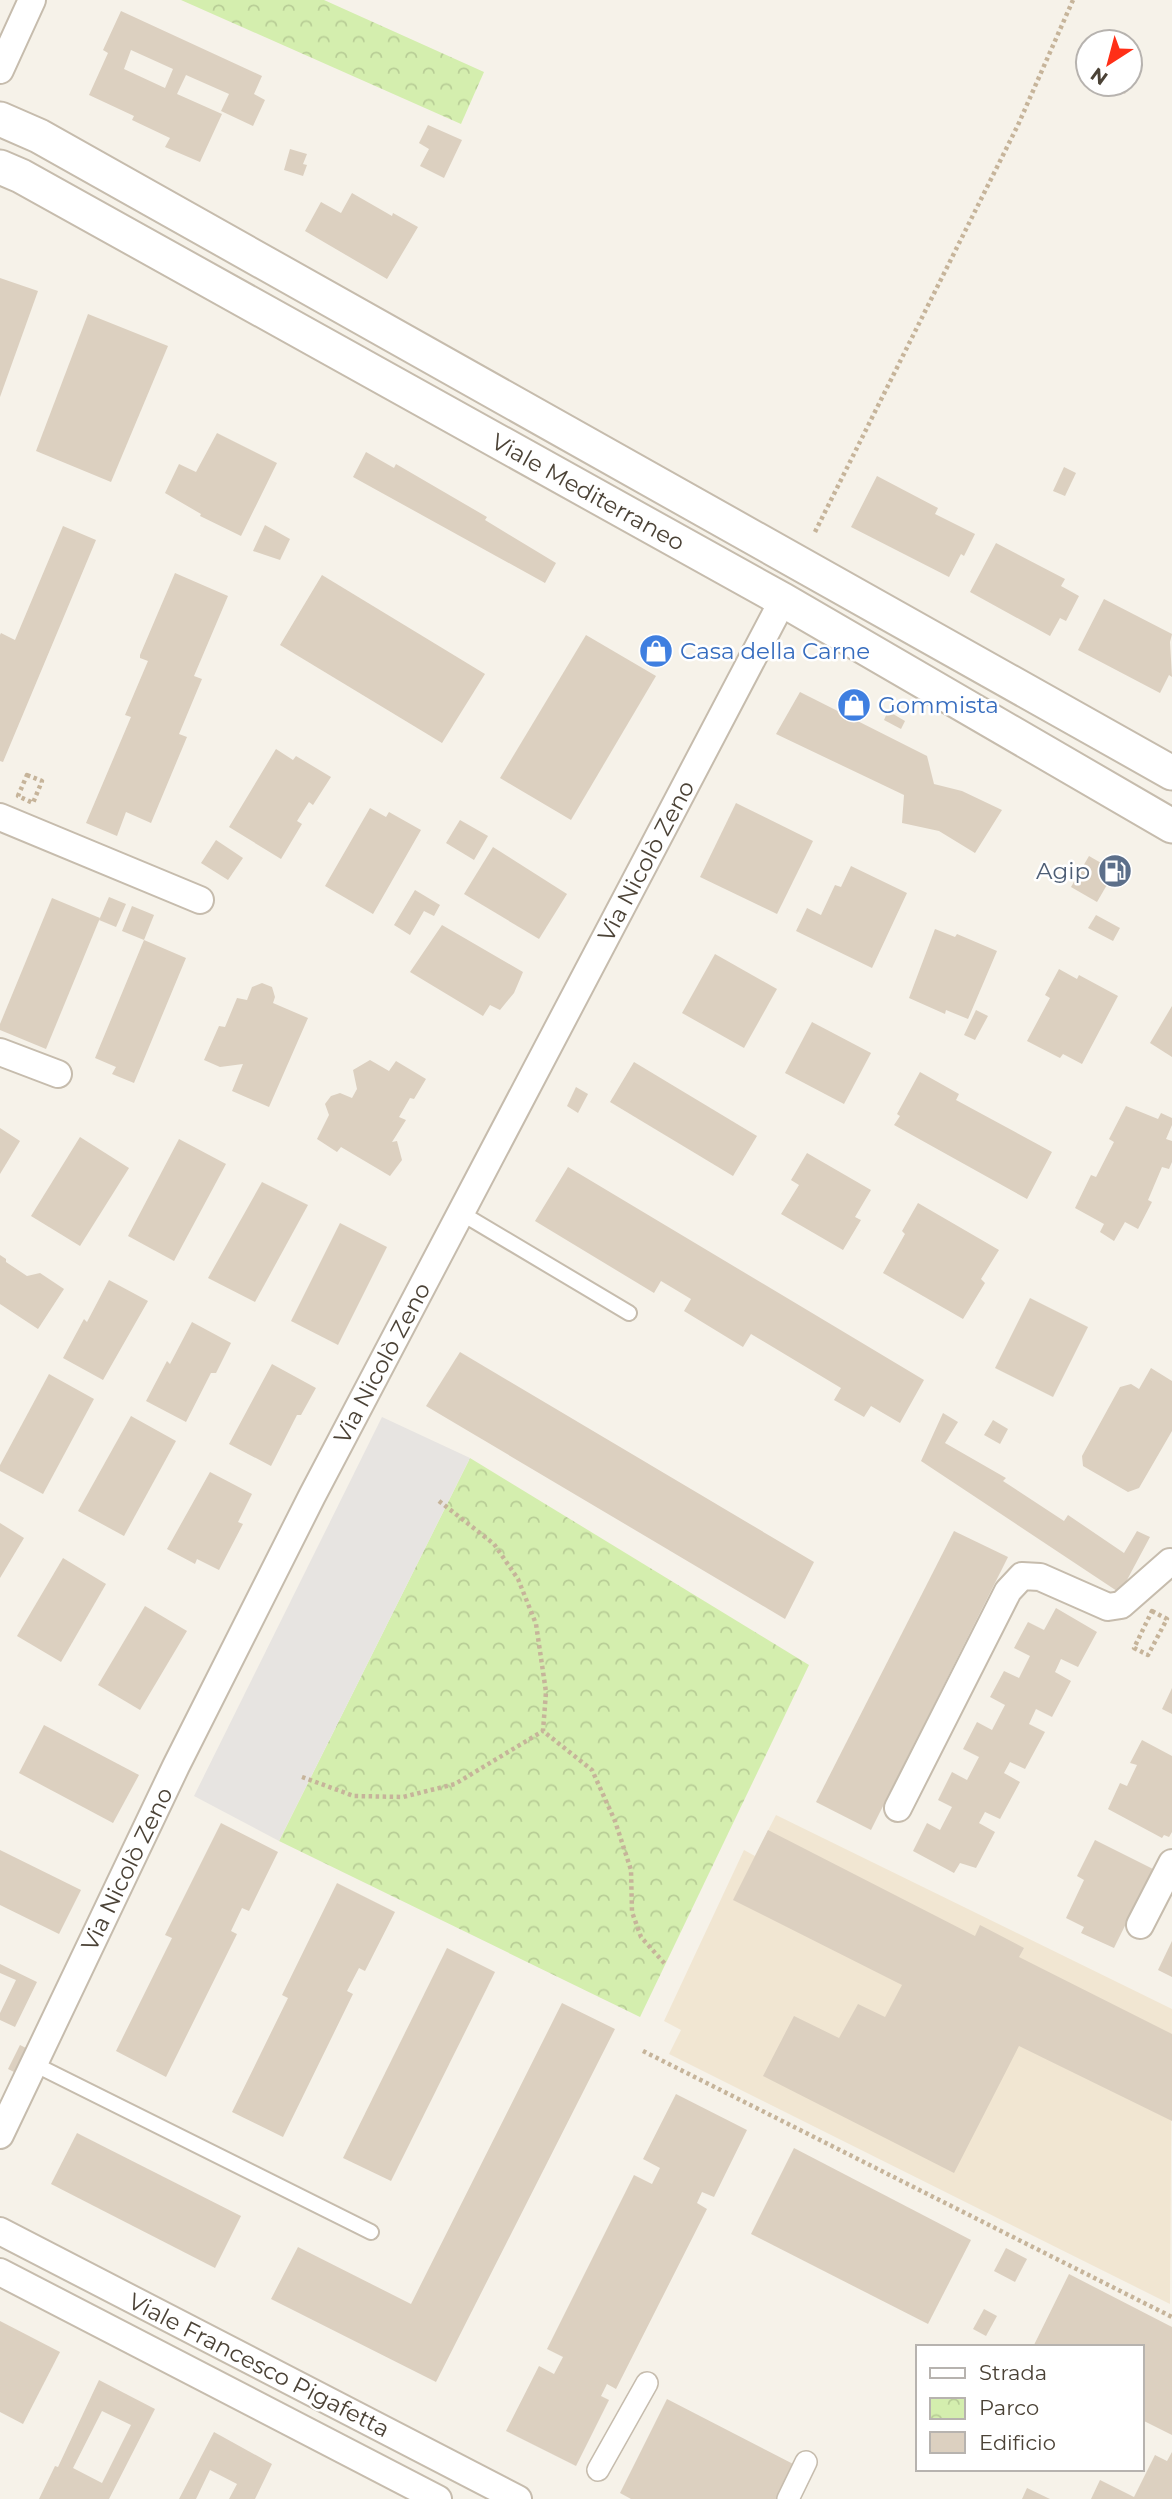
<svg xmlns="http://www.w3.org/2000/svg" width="1172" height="2499" viewBox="0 0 1172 2499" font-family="Montserrat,sans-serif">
	<defs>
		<pattern id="park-crowns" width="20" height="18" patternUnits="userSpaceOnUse" patternTransform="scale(1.75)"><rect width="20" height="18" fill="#d4eeae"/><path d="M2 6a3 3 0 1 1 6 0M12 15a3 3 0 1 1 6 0" fill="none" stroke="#b8cd96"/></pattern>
	</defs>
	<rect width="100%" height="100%" fill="#f6f2e9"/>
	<path fill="#f1e6d2" d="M776,1815l396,194 -2,295 -501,-250 12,-24 -17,-9 80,-171 11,6z"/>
	<g fill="url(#park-crowns)">
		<path d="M181,0h143l160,72 -23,52z"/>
		<path d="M470,1458l339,207 -169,352 -361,-176z"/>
	</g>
	<path fill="#e7e4e1" d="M382,1417l88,41 -191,383 -85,-45z"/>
	<g fill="#dcd0c0" fill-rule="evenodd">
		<path d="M121,11l141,65 -8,18 11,6 -12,26 -32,-15 8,-17 -43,-19 -9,19 45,20 -22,48 -35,-15 5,-9 -38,-18 2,-4 -45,-21 19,-42 -5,-3zM131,50l42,19 -8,19 -41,-19z"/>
		<path d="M1104,84h26l-5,10z"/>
		<path d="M428,125l34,15 -18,38 -24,-12 9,-17 -10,-6z"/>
		<path d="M290,149l17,5 -4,10 4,1 -4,11 -19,-6z"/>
		<path d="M352,193l40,23 1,-3 25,14 -31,52 -82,-48 16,-29 20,11z"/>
		<path d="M0,278l38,13 -38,106z"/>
		<path d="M88,314l80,32 -57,136 -75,-31z"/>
		<path d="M217,433l60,30 -36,73 -41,-20 1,-2 -36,-21 14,-29 17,8z"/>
		<path d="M366,452l28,16 2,-4 91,53 -2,3 71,43 -11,20 -192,-106z"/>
		<path d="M1064,467l12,6 -11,23 -12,-5z"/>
		<path d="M877,476l61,32 -3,6 40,20 -11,22 -3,-2 -12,23 -98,-50z"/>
		<path d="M265,525l25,14 -10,21 -27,-9z"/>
		<path d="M63,526l33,14 -93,222 -3,-1v-126l1,-2 14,7z"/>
		<path d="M996,543l69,36 -4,7 18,10 -13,25 -6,-3 -10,18 -80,-44z"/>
		<path d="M175,573l53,23 -34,80 8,3 -23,55 8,3 -36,86 -25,-11 -9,24 -31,-13 45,-106 -6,-2 23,-54 -8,-3v-3z"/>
		<path d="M322,575l163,99 -43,69 -162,-98z"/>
		<path d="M1104,599l68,35 -2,8 2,35 -3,-2 -9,18 -82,-43z"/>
		<path d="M586,635l70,41 -85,144 -71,-42z"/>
		<path d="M800,692l127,64 7,28 28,7 40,19 -27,43 -36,-22 -37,-8 2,-28 -128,-61z"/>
		<path d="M888,711l17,10 -4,8 -17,-9z"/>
		<path d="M276,749l17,11 3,-4 35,21 -18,28 -4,-3 -12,19 5,3 -21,35 -52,-32z"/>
		<path d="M736,803l77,38 -36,73 -77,-37z"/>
		<path d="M370,808l16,9 3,-5 32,18 -48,84 -48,-28z"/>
		<path d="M460,820l28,16 -14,24 -28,-17z"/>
		<path d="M216,840l27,18 -15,22 -27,-17z"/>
		<path d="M493,847l74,47 -28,45 -75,-45z"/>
		<path d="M1089,856l26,15 -18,31 -26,-15z"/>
		<path d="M851,866l56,27 -35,75 -76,-37 11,-23 14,7 14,-30 6,2z"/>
		<path d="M415,890l25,15 -6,11 -10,-5 -14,24 -16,-10z"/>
		<path d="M109,897l17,7 -10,23 -17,-7z"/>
		<path d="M52,898l48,20 -54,131 -46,-19v-6z"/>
		<path d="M132,906l22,9 -10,25 -22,-9z"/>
		<path d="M1096,915l24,13 -7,13 -25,-13z"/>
		<path d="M442,925l81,47 -9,21 -14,17 -10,-5 -7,11 -73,-44z"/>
		<path d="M935,929l20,8 2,-3 40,17 -29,68 -22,-9 -1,4 -36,-16z"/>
		<path d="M144,940l42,18 -52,125 -22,-9 4,-7 -21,-9z"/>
		<path d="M715,954l62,35 -33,59 -62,-35z"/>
		<path d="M1059,969l18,10 2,-4 39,21 -36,68 -19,-10 -3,4 -33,-17 23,-43 -5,-3z"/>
		<path d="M262,983l10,4 3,10 -2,6 35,15 -39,89 -37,-16 11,-27 -23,3 -16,-7 15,-34 6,1 12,-29 10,2 5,-13z"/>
		<path d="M1172,1006v51l-22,-14z"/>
		<path d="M976,1010l12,6 -13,24 -11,-5z"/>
		<path d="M812,1022l59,31 -27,51 -59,-31z"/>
		<path d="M370,1060l19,11 7,-10 30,18 -12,20 -4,-1 -11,19 7,3 -14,22 5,-1 5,19 -12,16 -49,-29 -4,5 -20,-13 12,-24 -4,-11 6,-8 9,-3 12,5 5,-9 -4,-19z"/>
		<path d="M634,1062l123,74 -24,40 -123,-74z"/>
		<path d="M920,1072l39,22 -3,6 96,52 -25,47 -133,-74 6,-9 -3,-2z"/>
		<path d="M576,1087l12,7 -10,19 -11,-7z"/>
		<path d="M1126,1106l32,13 3,-6 11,5v7l-6,14 6,2v21l-3,7 -7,-2 -14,33 4,2 -14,27 -13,-7 -11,19 -14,-9 4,-8 -29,-16 16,-33 5,2 18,-35 -5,-3z"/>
		<path d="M0,1128l20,13 -20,33z"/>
		<path d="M80,1137l49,31 -49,78 -49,-30z"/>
		<path d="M179,1139l47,25 -52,97 -46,-25z"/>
		<path d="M807,1153l64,37 -16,27 6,3 -18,30 -62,-36 18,-29 -8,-5z"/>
		<path d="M568,1167l356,213 -24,43 -29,-17 -7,11 -30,-17 7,-12 -90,-54 -8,13 -59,-36 7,-12 -30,-18 -7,12 -119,-72z"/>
		<path d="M262,1182l46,23 -53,97 -47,-24z"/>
		<path d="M918,1203l81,47 -18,29 4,4 -22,36 -80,-46 22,-39 -3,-3z"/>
		<path d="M340,1223l47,24 -49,98 -47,-24z"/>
		<path d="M0,1255l6,4v3l21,14 13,-3 24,16 -26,40 -38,-25z"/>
		<path d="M109,1280l39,21 -45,79 -40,-22 21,-39 3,3z"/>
		<path d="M1030,1298l58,29 -35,70 -58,-29z"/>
		<path d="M192,1322l39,21 -15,30h-5l-25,49 -40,-21 21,-40 3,3z"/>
		<path d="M460,1352l354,210 -29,57 -359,-213z"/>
		<path d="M272,1364l44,24 -15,27h-4l-26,51 -42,-22z"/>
		<path d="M1151,1368l21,13v50l-33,57 -11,4 -45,-26 -1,-10 38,-69 11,-3 8,5z"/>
		<path d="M49,1374l45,25 -51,95 -43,-23v-6z"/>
		<path d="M943,1413l15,9 -13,21 61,35 -3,3 61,40 4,-6 56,38 13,-22 13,6 -30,56 -199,-132z"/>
		<path d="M131,1416l45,25 -52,95 -46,-25z"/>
		<path d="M993,1420l15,9 -8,15 -16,-9z"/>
		<path d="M210,1472l42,22 -14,28 5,2 -24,46 -22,-11 -2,5 -28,-15z"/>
		<path d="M0,1523l24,15 -24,40z"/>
		<path d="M954,1531l54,26 -137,273 -55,-28z"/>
		<path d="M63,1558l43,26 -45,78 -44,-26z"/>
		<path d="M145,1606l42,25 -47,79 -42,-25z"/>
		<path d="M1056,1608l41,24 -19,35 -17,-8 -6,13 16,9 -19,36 -16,-8 -7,15 16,8 -20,37 -15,-7 -6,11 16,9 -20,37 -15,-7 -6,11 16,9 -19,36 -16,-5 -6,10 -41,-22 14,-28 13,7 12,-23 -14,-7 14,-28 15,8 12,-23 -16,-8 14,-27 15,8 13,-25 -15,-8 14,-26 15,7 11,-22 -16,-8 14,-26 16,8z"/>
		<path d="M1172,1688v26l-10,-5z"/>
		<path d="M44,1725l95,50 -26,48 -94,-50z"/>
		<path d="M1142,1740l30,16v76l-3,5 -5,-2 -2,3 -54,-29 12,-26 7,3 10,-21 -7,-2z"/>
		<path d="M221,1823l57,29 -29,59 -7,-3 -11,23 6,3 -71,143 -50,-26 56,-113 -7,-3z"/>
		<path d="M768,1830l207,106 5,-11 44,23 -5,9 153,77v87l-153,-75 -65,127 -191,-97 31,-60 45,22 19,-34 27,13 17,-32 -169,-85z"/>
		<path d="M1095,1840l58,29 -39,79 -33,-15 3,-6 -18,-9 18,-38 -7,-4z"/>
		<path d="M0,1850l81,40 -22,44 -59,-29z"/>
		<path d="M337,1883l58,29 -30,59 -6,-3 -12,23 6,3 -70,143 -51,-25 56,-114 -6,-3z"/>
		<path d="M1172,1941v36l-14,-7z"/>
		<path d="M447,1948l48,24 -104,209 -48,-23z"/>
		<path d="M0,1964l37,18 -22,45 -15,-7v-7l16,-33 -16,-7z"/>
		<path d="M562,2003l53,26 -179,353 -165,-83 27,-52 113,57z"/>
		<path d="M20,2045l6,3 -12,24 -6,-3z"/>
		<path d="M676,2094l71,36 -33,67 -12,-5 -5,11 10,6 -91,180 -9,-5 -6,12 8,4 -33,66 -70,-35 33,-65 15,8 9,-17 -16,-8 87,-174 18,9 8,-16 -17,-9z"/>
		<path d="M77,2133l164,83 -26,52 -164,-84z"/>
		<path d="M794,2148l177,92 -43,84 -177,-90z"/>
		<path d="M1006,2248l21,11 -12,23 -21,-11z"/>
		<path d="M1069,2274l103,53v108l-30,-15v-73h-109z"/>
		<path d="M984,2309l13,7 -11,20 -13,-7z"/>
		<path d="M0,2321l60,31 -37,72 -23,-12z"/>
		<path d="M99,2380l56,29 -46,90h-70l16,-33 3,1zM102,2411l29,14 -29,58 -29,-15z"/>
		<path d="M667,2399l134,69 -18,19 -6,12h-146l-11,-6z"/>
		<path d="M214,2432l58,32 -17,35h-26l8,-15 -27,-14 -14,29h-17z"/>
		<path d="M1172,2452v47h-81l9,-19 34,17 21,-42 12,6z"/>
		<path d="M1027,2488l23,11h-28z"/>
	</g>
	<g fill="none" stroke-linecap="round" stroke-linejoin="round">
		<g stroke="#c6bcad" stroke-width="18">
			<g id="service">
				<path d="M461,1213l168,100"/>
				<path d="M34,2064l337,168"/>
			</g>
		</g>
		<g stroke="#c6bcad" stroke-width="24">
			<g id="pedestrian">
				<path d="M598,2470l49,-87"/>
				<path d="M788,2499l18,-37"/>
			</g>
		</g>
		<g stroke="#c6bcad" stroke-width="30">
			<g id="minor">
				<path d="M0,70l32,-70"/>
				<path d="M0,817l200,83"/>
				<path d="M0,1052l58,22"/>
				<path d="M898,1808l110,-217 14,-15 18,1 68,30 13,-2 49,-43"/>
				<path d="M1140,1925l32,-62"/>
				<path d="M0,2135l176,-369 136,-270 471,-896"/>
				<path d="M0,2231l518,268"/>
				<path d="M0,2272l438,227"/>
			</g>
		</g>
		<g stroke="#c6bcad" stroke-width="37">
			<g id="tertiary">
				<path d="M0,119l39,17 1133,637"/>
				<path d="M0,167l21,9 762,424 389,226"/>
			</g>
		</g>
		<g stroke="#c6b49a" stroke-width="4.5" stroke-dasharray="3.5 3.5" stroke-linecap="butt">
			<path d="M815,532l203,-407 55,-125"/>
			<path d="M27,775l15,6 -9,22 -15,-7z"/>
			<path d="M439,1501l55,43 24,35 18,45 10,68 -3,39 49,39 23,51 16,49 1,42 9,25 24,27"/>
			<path d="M1152,1611l15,8 -19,36 -14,-7z"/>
			<path d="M302,1777l52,19 49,1 52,-13 88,-53"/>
			<path d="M643,2051l529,266"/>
		</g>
		<use href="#service" stroke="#fff" stroke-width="14"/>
		<use href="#pedestrian" stroke="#fff" stroke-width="21"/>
		<use href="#minor" stroke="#fff" stroke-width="26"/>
		<use href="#tertiary" stroke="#fff" stroke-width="33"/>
	</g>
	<defs>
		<g id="shop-disc" transform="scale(1.75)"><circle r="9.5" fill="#3f7fe0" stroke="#fff"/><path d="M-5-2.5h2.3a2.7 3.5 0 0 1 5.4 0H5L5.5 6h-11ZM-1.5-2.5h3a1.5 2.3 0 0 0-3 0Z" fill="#fff"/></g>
		<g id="fuel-disc" transform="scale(1.75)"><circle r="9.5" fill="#5c6f8a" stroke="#fff"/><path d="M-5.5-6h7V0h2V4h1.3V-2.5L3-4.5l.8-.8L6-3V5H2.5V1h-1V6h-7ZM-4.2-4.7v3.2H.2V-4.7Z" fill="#fff"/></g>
	</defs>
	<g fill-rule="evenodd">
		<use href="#shop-disc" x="656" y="651"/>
		<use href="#shop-disc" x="854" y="705"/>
		<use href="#fuel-disc" x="1115" y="871"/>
	</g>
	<g text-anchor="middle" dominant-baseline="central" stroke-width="5" stroke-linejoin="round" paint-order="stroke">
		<g font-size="23" fill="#4b4236" stroke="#fff">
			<text transform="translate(588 492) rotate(29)">Viale Mediterraneo</text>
			<text transform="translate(646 861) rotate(-62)">Via Nicolò Zeno</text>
			<text transform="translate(382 1363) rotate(-62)">Via Nicolò Zeno</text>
			<text transform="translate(127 1869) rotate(-64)">Via Nicolò Zeno</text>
			<text transform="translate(259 2365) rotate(27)">Viale Francesco Pigafetta</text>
		</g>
		<g font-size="23" fill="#366cbe" stroke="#fff" text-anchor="start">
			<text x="680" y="651">Casa della Carne</text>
			<text x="878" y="705">Gommista</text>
		</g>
		<g font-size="23" fill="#4e5e75" stroke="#fff" text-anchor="end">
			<text x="1090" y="871">Agip</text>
		</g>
	</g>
	<rect x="916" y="2345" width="228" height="126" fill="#ffffff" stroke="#b7b3af" stroke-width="2"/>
	<rect x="930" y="2368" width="35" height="10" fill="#ffffff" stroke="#b7b3af" stroke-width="2"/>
	<text x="979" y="2380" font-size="21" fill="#4b4236">Strada</text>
	<rect x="930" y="2398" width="35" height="21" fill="url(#park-crowns)" stroke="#b7b3af" stroke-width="2"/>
	<text x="979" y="2415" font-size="21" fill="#4b4236">Parco</text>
	<rect x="930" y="2432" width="35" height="21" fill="#dcd0c0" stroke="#b7b3af" stroke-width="2"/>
	<text x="979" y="2450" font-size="21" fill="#4b4236">Edificio</text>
	<g transform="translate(1109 63) rotate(216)"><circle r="33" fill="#ffffff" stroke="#b7b3af" stroke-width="2"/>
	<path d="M0-5L12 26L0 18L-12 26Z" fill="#ff2f17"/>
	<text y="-10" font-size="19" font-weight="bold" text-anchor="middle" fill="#4b4236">N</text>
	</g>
</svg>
